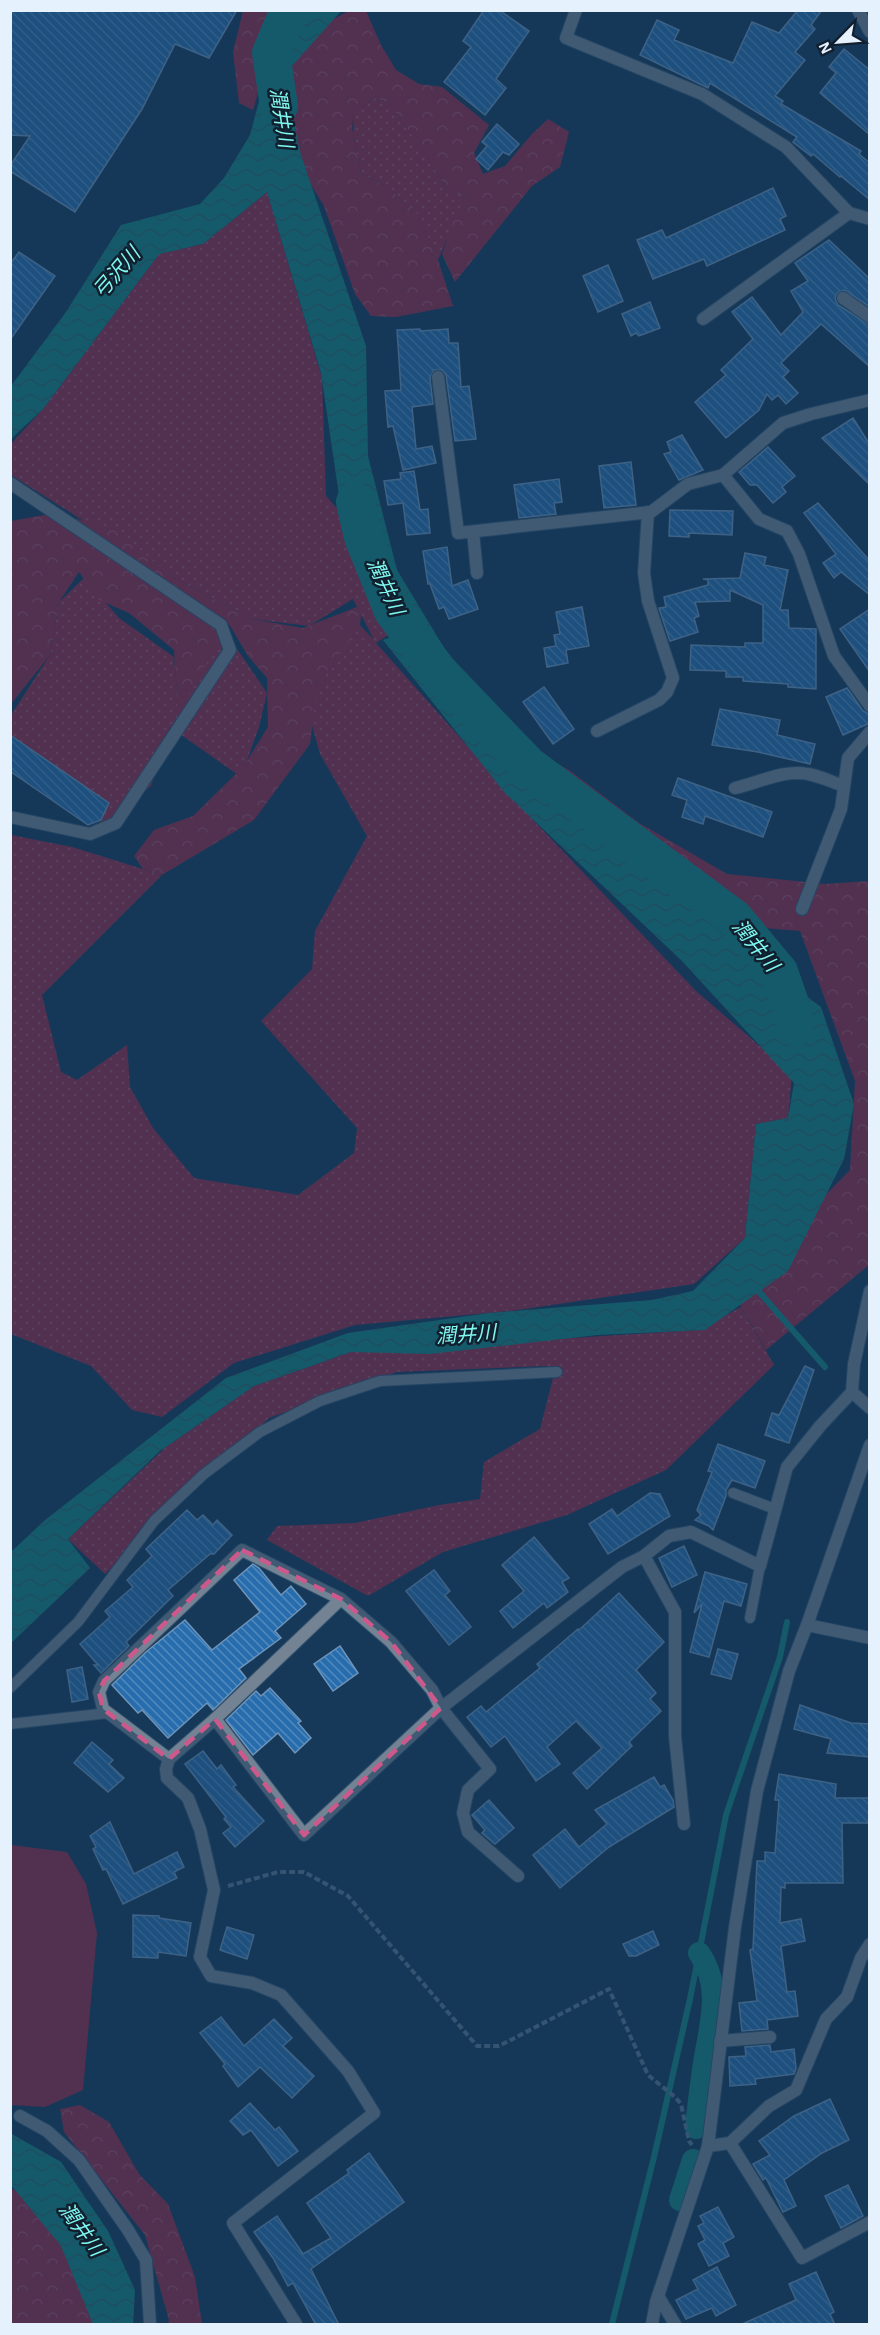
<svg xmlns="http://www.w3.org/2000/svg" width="880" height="2335" viewBox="0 0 880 2335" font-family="'Alegreya Sans','Noto Sans JP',sans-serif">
	<defs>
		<pattern id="grass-dots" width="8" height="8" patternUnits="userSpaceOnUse" patternTransform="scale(1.5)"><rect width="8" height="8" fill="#9b2746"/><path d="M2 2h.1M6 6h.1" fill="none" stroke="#a94762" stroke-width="1.8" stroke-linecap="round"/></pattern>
		<pattern id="forest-crowns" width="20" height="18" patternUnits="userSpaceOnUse" patternTransform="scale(1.5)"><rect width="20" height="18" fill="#9b2746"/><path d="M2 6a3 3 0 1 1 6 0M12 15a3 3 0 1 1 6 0" fill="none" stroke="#a94762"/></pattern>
		<pattern id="water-waves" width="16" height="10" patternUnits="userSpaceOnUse" patternTransform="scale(1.5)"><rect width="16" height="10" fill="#14847f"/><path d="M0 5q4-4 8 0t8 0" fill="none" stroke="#2a6968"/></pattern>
		<pattern id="building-back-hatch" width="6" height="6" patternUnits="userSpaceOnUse" patternTransform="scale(1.5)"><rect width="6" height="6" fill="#276dad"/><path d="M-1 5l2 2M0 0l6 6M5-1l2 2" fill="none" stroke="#5189bd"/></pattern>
	</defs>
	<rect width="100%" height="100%" fill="#163959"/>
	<g fill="url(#grass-dots)">
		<path d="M374,98l14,4 37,51 19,32 21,13 -27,62 -22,-48 -28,-24 -27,-15 -8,-41 1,-20z"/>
		<path d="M267,192l55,186 4,118 32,36 45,93 -27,18 159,179 161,169 96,83 -4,44 -32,6 -11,114 -51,46 -183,27 -156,14 -121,38 -72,54 -30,-7 -41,-44 -80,-32v-499l61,12 90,28 -120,120 19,77 16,8 50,-35 3,42 23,41 41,50 104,17 56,-42 3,-25 -96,-107 51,-52 3,-38 52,-95 -47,-82 -13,-47 14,-28 39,-54 14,15 -21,-41 -44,27 -57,-7 -83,-44 -158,-100 -1,-30 33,-36 116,-155 44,-10z"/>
		<path d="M84,578l35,40 55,39 4,49 43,-81 46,68 -8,34 -18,50 -71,-50 -19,59 -55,45 13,-28 -98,-68v-20l39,-60 9,-53z"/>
		<path d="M741,1307l33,58 -108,105 -99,45 -124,37 -75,44 -101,-56 10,-14 78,-3 84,-18 41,-6 4,-37 56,-33 13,-51 -6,-12 -150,6 -128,46 -164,156 -37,-35 98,-92 88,-61 97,-34 347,-22z"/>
	</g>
	<g fill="url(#forest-crowns)">
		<path d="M243,11h39l-29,99 -14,-7 -6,-51z"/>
		<path d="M349,11h17l15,34 15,25 23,14 23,3 47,38 -15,28 9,21 22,-8 27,-32 16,-15 21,13 -9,35 -28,19 -77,96 -13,-28 12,-35 11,-21 -21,-13 -19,-32 -37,-51 -14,-4 -20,14 -2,16 9,45 27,15 28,24 21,45 16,49 -57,11 -25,-1 -16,-22 -31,-88 -24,-39 -16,-92 42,-52z"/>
		<path d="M55,513l63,17 51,45 83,44 51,9 59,-23 -2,20 -43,63 -7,56 -56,76 -92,55 -19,-6 -9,-13 20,-26 39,-14 50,-49 25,-40 -1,-49 -19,-22 -19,-32 -51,89 -4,-63 -45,-37 -30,-13 -20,-28 -20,30 -9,53 -39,49v-183z"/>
		<path d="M523,745l46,25 70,53 88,51 98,10 44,-3v384l-103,85 -34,-59 118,-121 5,-89 -55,-150 -105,-9 -171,-127z"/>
		<path d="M80,2105l29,17 30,52 29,30 27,73 7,47h-34l1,-4 -24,-85 -81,-103 -4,-23z"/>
		<path d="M11,2188l28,17 64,119h-92z"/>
	</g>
	<path fill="#9b2746" d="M11,1845l56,7 19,32 11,49 -14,157 -38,17 -34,-2z"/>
	<g fill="url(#water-waves)">
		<path d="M283,11h58l-57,64 16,77 66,194 2,110 29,114 122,202 213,169 89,66 33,97 -10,55 -56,112 -83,59 -108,5 -167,19 -79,-2 -97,34 -94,65 -92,88 22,29 -79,75v-91l33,-31 182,-143 122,-45 141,-20 163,-13 41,-9 52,-53 11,-114 32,-6 6,-35 -112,-122 -177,-168 -122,-153 22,-8 55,61 -75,-115 -45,-76 -19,-129 -54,-181 -64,52 -44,10 -116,155 -32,30v-53l55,-74 55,-87 79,-21 24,-26 26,-43z"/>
		<path d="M10,2133l51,29 47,69 27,59 -2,34h-40l-32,-78 -50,-61z"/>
	</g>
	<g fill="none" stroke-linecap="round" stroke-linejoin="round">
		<g stroke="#14847f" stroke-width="6">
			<path d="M754,1286l71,81"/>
			<path d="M612,2324l42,-167 36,-158 36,-184 54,-158 7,-35"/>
		</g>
		<g stroke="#14847f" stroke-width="22">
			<path d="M696,2128c2,-22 5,-44 8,-65 6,-38 19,-76 -5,-110"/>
			<path d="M680,2200l13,-40"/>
		</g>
		<g stroke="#14847f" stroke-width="38">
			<path d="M279,106l-8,-53 18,-43"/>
			<path d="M355,502l8,35 30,74 45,60 90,94 206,153 45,54 15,43 1,12"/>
		</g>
	</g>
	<g fill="url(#building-back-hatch)" stroke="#6f94ba" stroke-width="1.5">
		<path d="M10,10h227l-28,48 -34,-14 -33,65 -67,103 -65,-41v-5l20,-30 -20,-1z"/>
		<path d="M484,10h15l30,21 -33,48 10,9 -21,27 -41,-33 27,-35 -8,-6z"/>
		<path d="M798,10h24l-11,15 4,4 -20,23 10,8 -30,36 8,5 -2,3 80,47 -2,3 11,9v37l-29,-24 -1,1 -27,-23 -2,2 -18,-14 4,-5 -87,-54 -2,5 -68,-33 17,-35 22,10 -5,10 59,23 19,-41 27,11z"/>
		<path d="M844,49l26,21v65l-50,-42 16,-20 -7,-6z"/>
		<path d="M497,124l22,20 -10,11 -6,-3 -15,18 -12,-11 11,-13 -5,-4z"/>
		<path d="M773,188l13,28 -6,3 5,11 -78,36 -3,-7 -51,20 -16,-39 25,-10 4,8z"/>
		<path d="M829,240l41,39v28l-26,-17 -7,3 -2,5 3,7 32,20v42l-49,-43 -40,39 8,8 -6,6 15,16 -12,11 -8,-9 -6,5 -5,-6 -8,16 -33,28 -31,-36 31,-27 -5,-5 32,-31 -21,-27 20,-15 29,38 22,-23 -12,-21 17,-10 -13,-18z"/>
		<path d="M19,252l36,24 -45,64v-76z"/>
		<path d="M608,265l15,36 -25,11 -15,-36z"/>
		<path d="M650,302l10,26 -21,8 -3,-3 -5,3 -9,-22z"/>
		<path d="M420,329v2l28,-2 1,14h9l3,44 8,-1 7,53 -21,2 -9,-66 -4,-5h-8l-4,8 3,26 -21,3 4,42 16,-3 4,17 -33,7 -10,-44 -5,1 -3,-36 16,-1 -4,-60z"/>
		<path d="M853,418l17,27v40l-48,-47z"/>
		<path d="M682,435l21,35 -24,10 -15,-26 7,-2 -4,-10z"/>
		<path d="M768,447l27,29 -13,11 4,5 -13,11 -16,-18h-7l-11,-13z"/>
		<path d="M631,462l5,43 -32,3 -5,-42z"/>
		<path d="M414,471l6,39 8,-1 2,24 -23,2 -4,-32 -15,2 -4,-24 17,-2 -1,-6z"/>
		<path d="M559,479l3,23 -8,1 2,11 -37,4 -5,-33z"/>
		<path d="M818,503l52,58v34l-29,-23 -7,6 -11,-15 13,-9 -32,-41z"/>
		<path d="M670,510l63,1 -1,24 -43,-2v4l-20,-1z"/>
		<path d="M447,547l5,39 16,-6 10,29 -29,10 -5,-12 -5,2 -9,-25h-2l-5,-33z"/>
		<path d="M745,553l21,4 -2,8 24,5 -8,40h8l1,18 27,1v60l-28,-2v-3l-45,-3v-4h-17v-6l-36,-1 1,-25 54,2v-4h18v-38l-33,-15v11l-35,1 4,14 -5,2 4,14 -28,9 -11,-33 7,-1 -2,-10 44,-12v-5l-5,-1 37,-1z"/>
		<path d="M582,607l7,39 -23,4 2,13 -21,4 -3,-19 12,-2 -2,-11 6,-1 -4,-22z"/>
		<path d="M870,609v63l-30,-43z"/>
		<path d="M544,687l30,42 -21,15 -30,-42z"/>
		<path d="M847,688l16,23 7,3v9l-27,12 -17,-38z"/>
		<path d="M720,709l60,11 -3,15 38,9 -5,20 -52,-12 -46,-7z"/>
		<path d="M10,735l99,68 -8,17 -13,5 -78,-54z"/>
		<path d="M678,778l94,34 -9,25 -58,-21 -2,8 -21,-7 5,-17 -15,-5z"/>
		<path d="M805,1366l9,4 -25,73 -24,-8 7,-22 7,2z"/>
		<path d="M718,1444l47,17 -10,27 -23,-8 -6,10v6l-13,34 -4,-4 -14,-6 6,-5 -4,-5 15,-38 -4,-1z"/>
		<path d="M650,1493l10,1 10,22 -62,38 -19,-30 23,-15 5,7z"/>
		<path d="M187,1510l10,10 6,-5 10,10 4,-5 15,15 -18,19h-4l-42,36 5,6 -47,46 3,4 -28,27 -7,-8h4l-18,-21 30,-27 -5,-6 28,-24 -6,-7 25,-24 -6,-7z"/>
		<path d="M534,1537l35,41 -7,4 6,10 -21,16 -3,-5 -31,25 -13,-17 24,-20 -22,-26z"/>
		<path d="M684,1546l13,29 -25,12 -13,-29z"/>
		<path d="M253,1564l6,4 22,27 10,-9 15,18 -31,27 6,7 -42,31 7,9 -33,32 -6,-7 -39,35 -26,-28 -4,3 -26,-28 34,-33 39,-32 27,30 48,-38 -26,-32z"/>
		<path d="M434,1570l16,21 -5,4 26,32 -22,18 -43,-54z"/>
		<path d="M705,1572l42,12 -6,22 -17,-5 -15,56 -19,-5 12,-48 -8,9z"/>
		<path d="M619,1593l45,49 -28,28 20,23 -6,6 11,12 -32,31 3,4 -45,43 -14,-16 29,-25 -26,-27 -29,26 13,17 -24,17 -31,-45 -14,11 -24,-30 14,-11 5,6 54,-44 -3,-4 41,-35 1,1z"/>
		<path d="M340,1646l18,27 -25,18 -19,-27z"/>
		<path d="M718,1649l20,5 -7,25 -20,-5z"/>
		<path d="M82,1667l6,32 -16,3 -5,-32z"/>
		<path d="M270,1688l31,33 -3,2 13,15 -16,15 -17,-20 -25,22 -27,-35 30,-29 5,5z"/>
		<path d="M800,1705l51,18 19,1v33l-43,-4 4,-14 -37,-10z"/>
		<path d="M92,1742l21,18 -4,4 15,14 -16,14 -34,-29z"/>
		<path d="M203,1751l14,18 4,-4 15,20 -3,2 31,34 -29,26 -12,-14 8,-6 -7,-8 2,-2 -41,-53z"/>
		<path d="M779,1774l57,10 -1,14h35v25h-28l1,60h-58v5l-4,-1 -1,36 21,-4 4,22 -24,5 6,46 8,-1 3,25 -31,4 1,9 -26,2 -3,-28 18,-2 -7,-51 3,-1 4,-88h8v-9l10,1 4,-53h-4z"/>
		<path d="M654,1777l6,10 4,-2 9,15 1,7 -65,40 -49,41 -27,-33 32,-26 14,18 28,-23 -12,-14z"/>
		<path d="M489,1800l25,28 -19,16 -13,-11 3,-3 -13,-15z"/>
		<path d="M110,1822l24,52 43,-22 7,15 -10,5 3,6 -54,26 -17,-35 -3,1 -10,-21 3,-2 -6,-11z"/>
		<path d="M133,1915l26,1v2l32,5 -5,33 -28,-4v6l-25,-1z"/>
		<path d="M227,1927l27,8 -7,24 -27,-9z"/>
		<path d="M653,1931l6,14 -23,11h-7l-6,-12z"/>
		<path d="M221,2017l23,29 30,-27 18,19 -9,8 31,30 -22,22 -32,-31 -22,20 -15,-21 2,-2 -25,-31z"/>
		<path d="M770,2045l1,7 23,-3 2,19 -2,6 -39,5 1,5 -26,2 -1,-29 17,-1 -1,-9z"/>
		<path d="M830,2099l19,41 -27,13 -38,27 12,26 -13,6 -17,-34 -3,2 -10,-16 17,-9 -11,-14 35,-25z"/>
		<path d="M250,2103l25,27 4,-3 19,24 -20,15 -27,-36 -8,5 -13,-14z"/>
		<path d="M369,2153l35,49 -93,67 28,56h-23l-23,-42 -5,3 -15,-28 -19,-26 23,-16 26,38 28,-16 -24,-35 42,-30 -2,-3z"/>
		<path d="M848,2185l15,31 -22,12 -16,-32z"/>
		<path d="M718,2207l16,30 -11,6 6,13 -20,10 -11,-22 7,-4 -7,-14 6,-3 -4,-7z"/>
		<path d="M717,2267l19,38 -20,11 -4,-8 -26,11 -10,-19 22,-11 -5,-9z"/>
		<path d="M816,2272l18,40 -4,2 5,11h-95l56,-25 -7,-16z"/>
	</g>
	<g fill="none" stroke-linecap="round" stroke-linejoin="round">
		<g stroke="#375673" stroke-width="12">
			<g id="lane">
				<path d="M733,1493l42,16"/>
				<path d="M750,1618l10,-52"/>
				<path d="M10,1688l68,-66 76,-101 50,-47 56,-42 60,-31 60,-20 177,-9"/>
				<path d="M10,1724l98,-11"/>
			</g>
		</g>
		<g stroke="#375673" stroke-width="14">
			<g id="street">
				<path d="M576,10l-10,28 136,56 84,53 63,66 21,6"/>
				<path d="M858,10l12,22"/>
				<path d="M843,298l27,19"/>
				<path d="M703,319l146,-106"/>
				<path d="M438,377l20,156 193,-21 37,-28 35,-9 60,-52 28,-9 59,-14"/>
				<path d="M723,475l36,44 28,12 12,23 35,102 36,50"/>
				<path d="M10,483l211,142 9,25 -114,173 -26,11 -80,-17"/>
				<path d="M473,532l4,41"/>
				<path d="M597,731l62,-31 8,-8 6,-14 -25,-77 -4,-28 4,-61"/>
				<path d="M735,788c23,-5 49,-19 73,-14 12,2 24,8 36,12"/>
				<path d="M802,909l39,-100 7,-51 22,-26"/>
				<path d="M870,1291l-16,73 -2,28 18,16"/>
				<path d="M644,1556l31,56v124l9,88"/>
				<path d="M341,1599l-126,120 -46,40 -66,-50 -4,-17 5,-11 138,-131 99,49 50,43 41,48 9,18 49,61 -22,21 -5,23 5,19 50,44"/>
				<path d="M807,1625l63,13"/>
				<path d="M215,1719l89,116 137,-127 181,-141 22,-11 25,-20 22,-4 69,34 27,-99 34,-42 31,-33"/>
				<path d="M169,1759l-3,10 1,9 21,20 12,31 14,61 -14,67 11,19 41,7 29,12 67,76 26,42 -141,110 63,101"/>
				<path d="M720,2041l50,-4"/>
				<path d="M20,2116l27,15 32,29 49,70 18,30 4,64"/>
				<path d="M730,2143l72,115 68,-36"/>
				<path d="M708,2146l22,-3 39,-37 27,-16 30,-71 21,-22 14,-39 9,-14"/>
				<path d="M658,2296l17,28"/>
				<path d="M652,2324l4,-22 52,-156 27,-219 22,-136 32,-120 18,-46 63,-180"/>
			</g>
		</g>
		<path stroke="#5a758f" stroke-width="4" stroke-dasharray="6 3" stroke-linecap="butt" d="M228,1886l50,-14h26l44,24 129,150h22l110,-57 39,86 27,22 6,7 8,37 3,4"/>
		<use href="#lane" stroke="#738393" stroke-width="10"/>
		<use href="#street" stroke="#738393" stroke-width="12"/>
	</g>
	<path d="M0 0H880V2335H0ZM242,1550l99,49 50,43 50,66 -137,127 -89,-116 -46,40 -66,-50 -4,-17 5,-11z" fill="#163959" fill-opacity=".55" fill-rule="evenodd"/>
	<path fill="none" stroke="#cd598c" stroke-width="4.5" stroke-dasharray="12 8" stroke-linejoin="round" d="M242,1550l99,49 50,43 50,66 -137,127 -89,-116 -46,40 -66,-50 -4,-17 5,-11z"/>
	<g text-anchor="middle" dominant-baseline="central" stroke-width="5" stroke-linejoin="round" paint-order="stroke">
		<g font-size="20" font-style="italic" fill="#7ff8f0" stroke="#111f2e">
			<text transform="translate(281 118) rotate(81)">潤井川</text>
			<text transform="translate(117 273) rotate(-49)">弓沢川</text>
			<text transform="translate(385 587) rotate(65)">潤井川</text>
			<text transform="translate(755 946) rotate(51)">潤井川</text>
			<text transform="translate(466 1335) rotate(-4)">潤井川</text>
			<text transform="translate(81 2230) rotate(54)">潤井川</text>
		</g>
	</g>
	<rect width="880" height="2335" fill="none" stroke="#e6f1fe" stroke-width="24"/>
	<g transform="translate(838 42) rotate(245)" stroke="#111f2e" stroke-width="4.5" paint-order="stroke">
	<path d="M0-4.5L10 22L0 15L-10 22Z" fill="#e6f1fe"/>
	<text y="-9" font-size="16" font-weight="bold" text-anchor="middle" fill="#e6f1fe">N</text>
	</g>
</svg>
